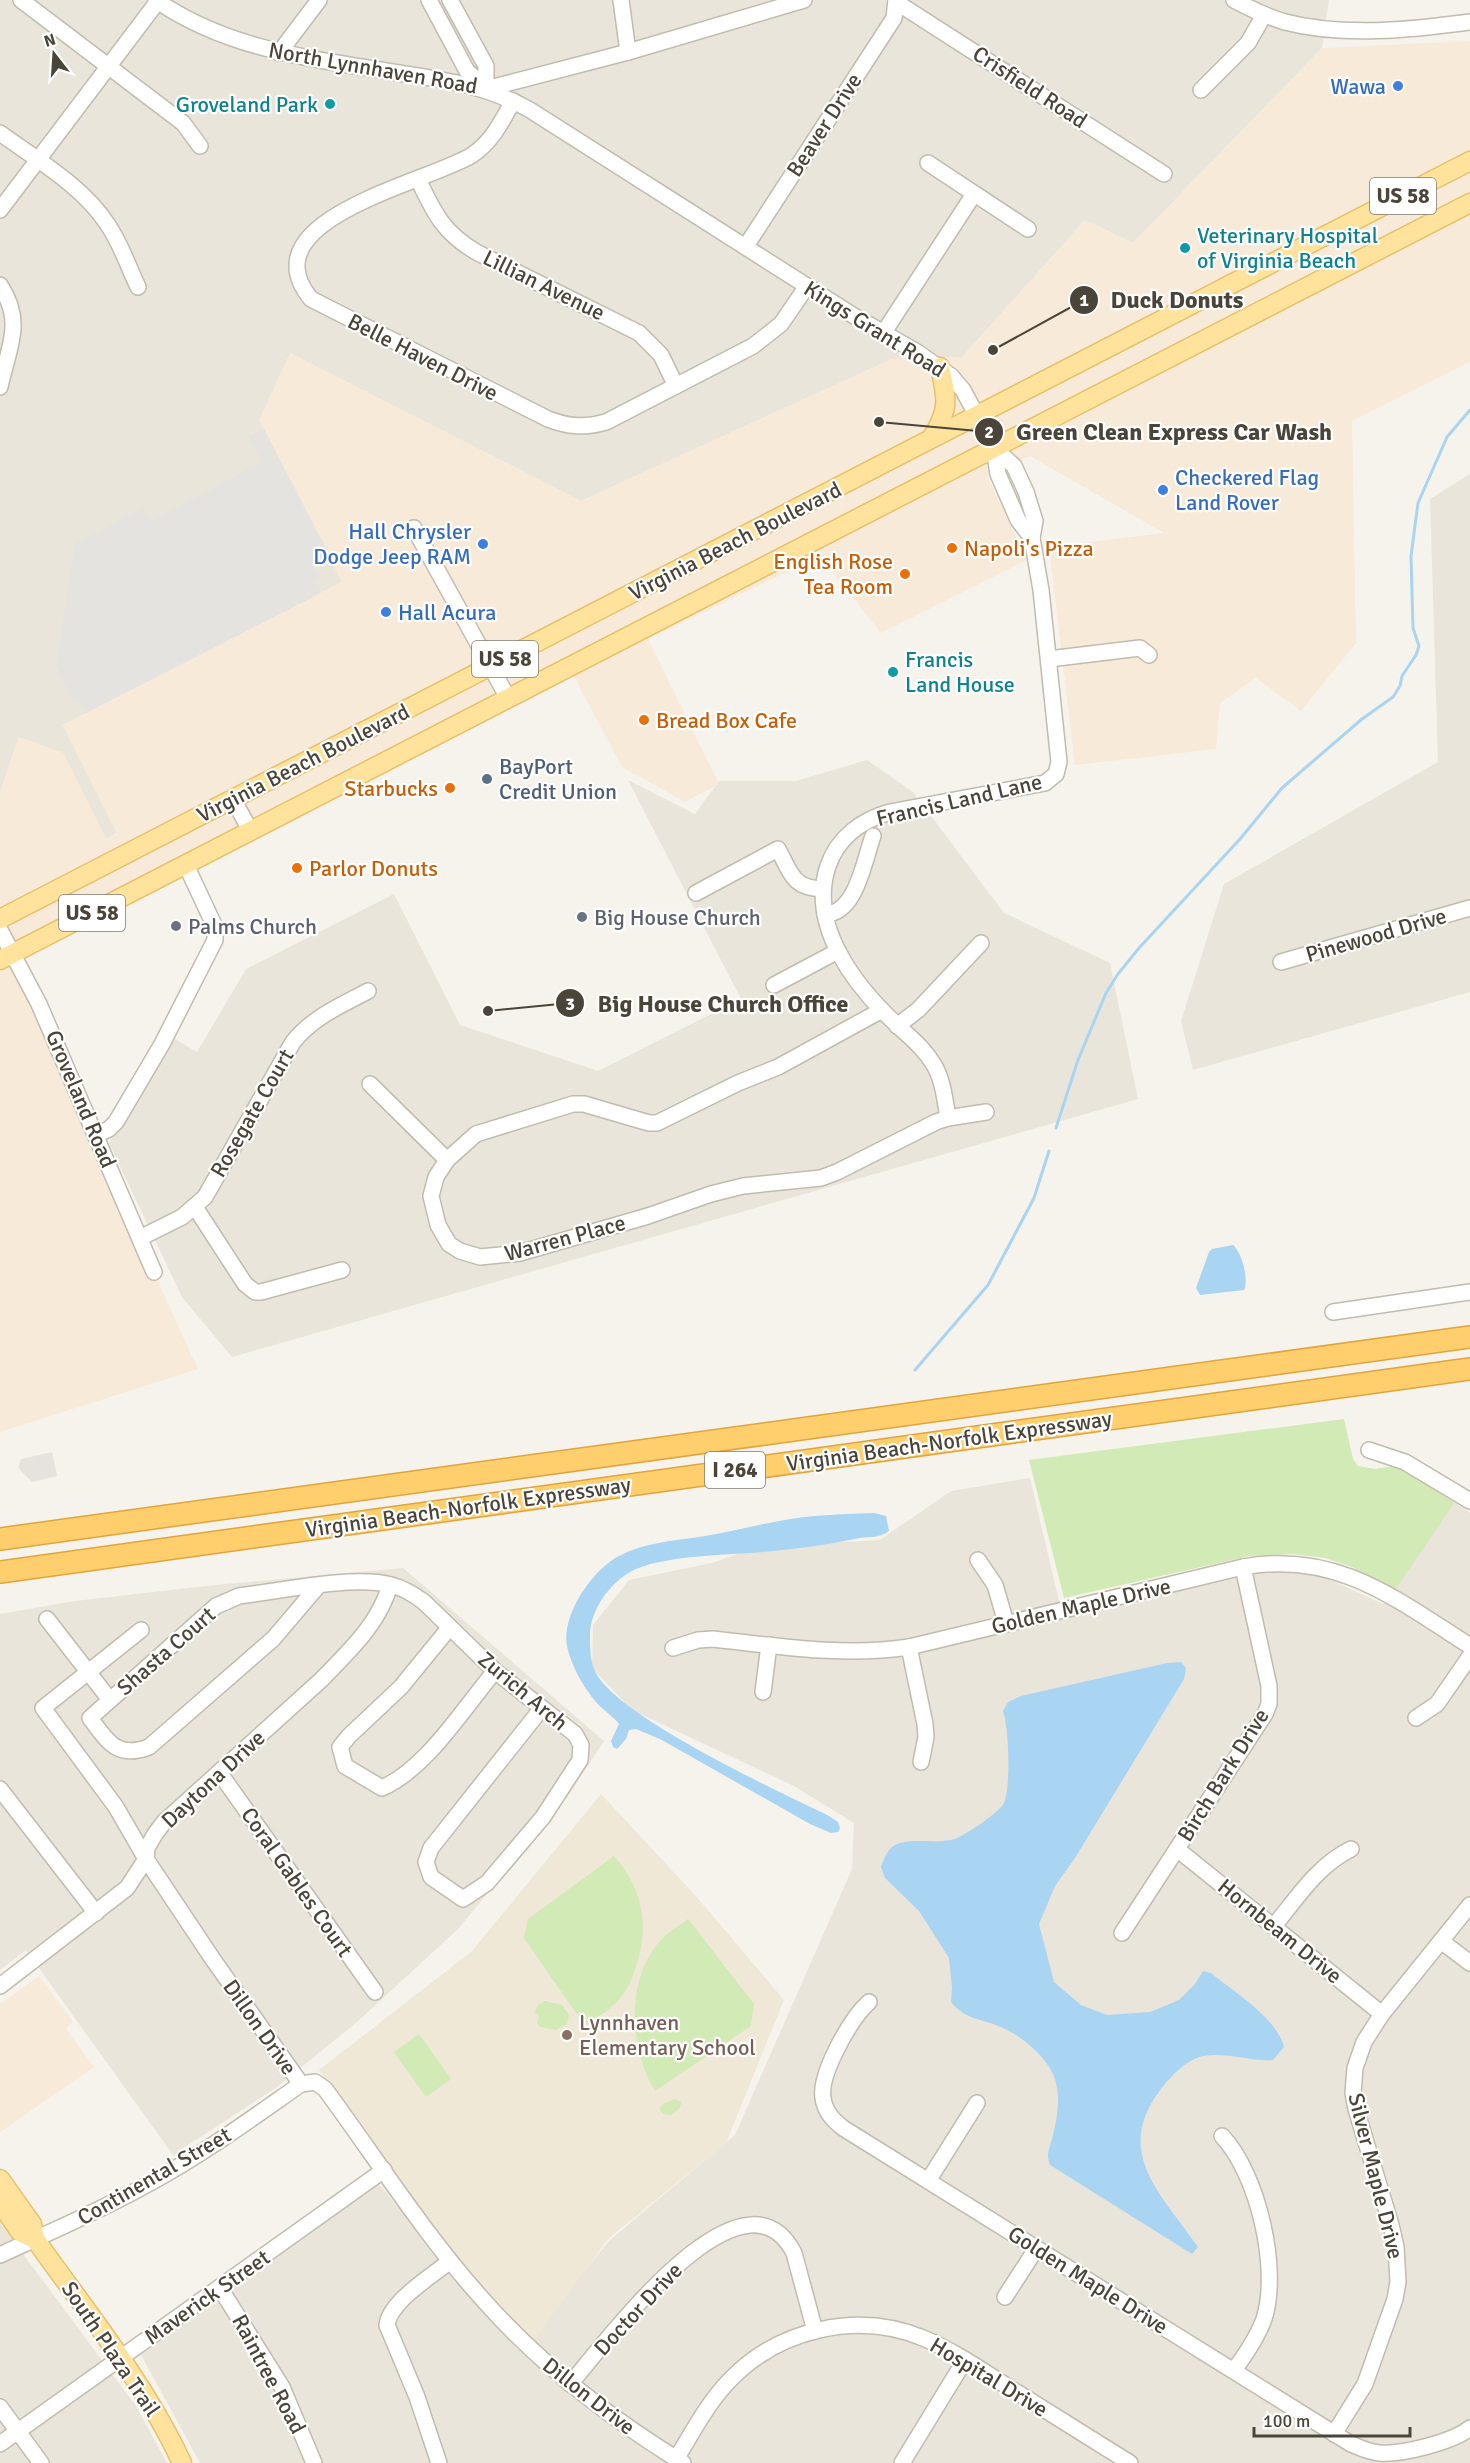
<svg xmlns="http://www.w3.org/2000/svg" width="1470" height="2463" viewBox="0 0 1470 2463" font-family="Signika,sans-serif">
	<rect width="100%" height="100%" fill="#f6f3ec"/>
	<g fill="#eae5da">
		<path d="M0,0h1329l-7,48 -189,195 -48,-23 -123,137 -70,2 -311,142 -291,-148 23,169 29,60 -279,143 54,108 -11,6 -43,-86 -44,-16 -19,55z"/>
		<path d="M1470,474v518l-277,78 -12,-49 43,-137 214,-122 -8,-263z"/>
		<path d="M867,760l46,32 91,121 106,50 28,136 -906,258 -50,-60 -73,-154 64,-105 24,14 49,-83 148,-75 66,131 138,46 143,-72 -113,-219 67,34 24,-33h77z"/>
		<path d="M1030,1478l33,140 209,-48 43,3 68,31 66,-105 21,14v950h-1270l-59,-108 237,-172 140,167 92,-110 125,-105 117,-266 2,-46 -62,-38 -160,-75 -40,-42 1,-43 36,-45 83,-17 48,-17 120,-6 71,-49z"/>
		<path d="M403,1568l201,173 -38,58 -108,130 -101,93 -80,65 -104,68 -147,-205 -26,20v-356l75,-13 140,-16z"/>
		<path d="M0,2223l136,183 31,57h-167z"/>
	</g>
	<g fill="#f7ead8">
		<path d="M1470,41v321l-118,59 4,222 -55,68 -45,-33 -36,25 -4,46 -141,16 -26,-218 115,-14 -134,-77 -43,20 40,84 -146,73 -61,-77 -172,83 71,145 -34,18 -63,-35 -49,-92 -568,273 193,421 -198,63v-640l19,-55 44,16 43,86 11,-5 -54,-109 279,-143 -83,-162 31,-67 291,148 311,-142 70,-2 123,-137 48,23 189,-195z"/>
		<path d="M39,1976l34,46 -7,5 2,5 26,35 -94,65v-128z"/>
	</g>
	<path fill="#e6e2dd" d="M52,1452l5,24 -25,6 -14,-14 3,-9z"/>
	<path fill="#efe8d6" d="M601,1794l94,101 89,105 -58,143 -117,95 -77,104 -71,-76 -142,-196 153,-119z"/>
	<g fill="#d2eab5">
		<path d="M1344,1419l9,40 5,7 17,3 24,-4 55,38 -59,87 -43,-23 -27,-9 -32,-4 -44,2 -185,42 -35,-138z"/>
		<path d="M614,1856c27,30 36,68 23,107 -3,11 -8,25 -16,34 -9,11 -24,21 -36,29l-61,-88 4,-19z"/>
		<path d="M688,1919l66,85 -3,22 -96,65c-26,-42 -30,-114 7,-152 8,-8 18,-14 26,-20z"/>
		<path d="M545,2001l17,4 7,10 -2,9 -11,6 -16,-3 -3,-4 2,-7 -4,-4 2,-6z"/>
		<path d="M419,2034l32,45 -25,18 -32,-45z"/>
		<path d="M675,2099l6,3 -1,6 -9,7 -8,-1 -3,-4 1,-5z"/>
	</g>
	<path fill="#e5e3e0" d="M264,429l65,125 -17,9 8,16 -4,2 5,12 -235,120 -6,-12 -5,2 -19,-36 19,-123 68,-37 7,14 112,-59 -13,-26z"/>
	<g fill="#a9d4f2">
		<path d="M1233,1245c9,8 16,34 11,45l-44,5 -4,-7 13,-36 3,-3z"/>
		<path d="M874,1513l12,3 3,15c-10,8 -22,5 -34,8 -30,6 -60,10 -91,13 -35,3 -104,3 -134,20 -21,12 -40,39 -40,63 0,12 0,25 5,36 20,45 185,121 234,145l9,6 2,6 -2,4 -7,1 -21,-9 -150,-85 -24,-10 -7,1 -3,9 -9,10 -4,-2 -2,-6 8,-17c-6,-8 -16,-14 -23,-22 -13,-15 -25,-37 -29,-56 -6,-31 26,-77 52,-90 25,-13 52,-15 80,-19 26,-4 53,-11 80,-16 31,-6 63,-7 95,-8z"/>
		<path d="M1181,1662l5,6 -2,11 -109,179 -20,28 -16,38 15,58 27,23 26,10 43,-3 29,-12 16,-16 8,-13 8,2c23,19 66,45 73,74l-11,13c-22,2 -45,-8 -69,-4 -16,2 -33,20 -43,33 -49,63 1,106 37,158l-6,7 -142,-89c-4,-11 -1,-15 2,-26 5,-19 9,-41 3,-60 -6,-20 -33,-43 -52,-51 -19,-9 -38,-8 -52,-26l1,-15 -3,-29 -30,-47 -34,-33 -4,-11c4,-10 7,-21 19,-24 16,-4 35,0 51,-3 11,-2 48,-27 53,-37 7,-17 5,-75 -1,-92l5,-9 13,-6 146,-33z"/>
	</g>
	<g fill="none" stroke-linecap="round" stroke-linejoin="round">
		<g stroke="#a9d4f2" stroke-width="3">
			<path d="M1056,1128l22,-68 28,-67 12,-19 21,-26 101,-109 42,-51 80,-69 31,-22 7,-11 2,-10 14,-21 3,-9 -6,-18 -2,-72 7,-53 29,-66 23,-27"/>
			<path d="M915,1370l73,-85 46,-87 15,-47"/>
		</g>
		<g stroke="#c2bbae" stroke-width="18">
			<g id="minor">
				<path d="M21,0l162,123 17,23"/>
				<path d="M156,0c72,50 158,59 243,73 49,8 86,12 131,37l324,206 63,36 34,24 12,14 31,58 20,18 12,26 9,29 -3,17 9,52 18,172 -3,12 -11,9 -155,29c-28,8 -52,25 -62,54 -20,60 27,120 69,159 14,13 27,23 37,40 9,15 11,35 14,53"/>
				<path d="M429,0l38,71 18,16"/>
				<path d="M450,0l36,66v23"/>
				<path d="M621,0l7,52"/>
				<path d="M1234,0c17,9 34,17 51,22 58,15 126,8 185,0"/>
				<path d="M896,2l268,172"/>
				<path d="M279,53l40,-53"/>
				<path d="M486,89l142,-37 176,-52"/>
				<path d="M1201,90l47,-47 16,-28"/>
				<path d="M513,101c-11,20 -21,41 -41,54 -42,27 -227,64 -161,144l237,120c21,8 37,9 58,3l147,-76 28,-22 26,-38"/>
				<path d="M0,133c37,27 83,53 108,92 13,19 20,41 30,62"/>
				<path d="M928,163l100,66"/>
				<path d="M418,179c16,34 26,55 60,74l161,80 22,22 15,31"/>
				<path d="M0,210l158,-209"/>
				<path d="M746,246l148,-228 2,-18"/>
				<path d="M0,285c25,38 8,63 0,102"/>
				<path d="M884,332l90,-138"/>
				<path d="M994,448l4,26 20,46 14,18"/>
				<path d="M414,528l94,170"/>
				<path d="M1049,659l91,-11 9,7"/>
				<path d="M233,799l18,33"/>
				<path d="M696,893l82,-44c13,24 14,39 45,40"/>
				<path d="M825,914c31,0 39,-53 48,-78"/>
				<path d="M0,930l39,74 115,268"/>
				<path d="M1281,962l189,-54"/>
				<path d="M774,985l64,-34"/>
				<path d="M882,1010l-104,57 -40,16 -81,40h-8l-65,-19h-11l-97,30 -29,26 -11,17 -5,19 7,29 11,19 11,7 20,6 40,-4 128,-37 63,-22 32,-8 78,-8 16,-6 99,-50 12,-4 38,-6"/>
				<path d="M897,1026l21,-16 63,-67"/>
				<path d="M370,1084l77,76"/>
				<path d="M96,1135l13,-6 7,-7 46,-78 53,-104v-13l-29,-62"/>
				<path d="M195,1207l50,77 10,8h6l81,-22"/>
				<path d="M140,1238l42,-21 23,-20 88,-155c20,-25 47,-36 75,-51"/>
				<path d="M1333,1312l137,-20"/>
				<path d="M1369,1450l36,12 65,39"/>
				<path d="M978,1560l17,25 11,38"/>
				<path d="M319,1585l-46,54 -124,108c-32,12 -41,-5 -59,-29l126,-112 23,-10c41,-5 114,-21 152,-11 13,3 23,10 33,17l71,69 80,63 6,11 -1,15 -37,57 -56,66 -24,16 -32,-22 -5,-15 5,-14 111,-140"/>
				<path d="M47,1619l63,81"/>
				<path d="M450,1627l-49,60 -52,49 -9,11 5,19 37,22c45,-20 81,-79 113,-117"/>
				<path d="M141,1630l-98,78 73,99 30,52 66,99 89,126"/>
				<path d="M909,1647l16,77 1,13 -5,25"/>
				<path d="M673,1648l25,-8 15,-1c65,7 131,18 196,8l334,-80c93,-17 153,32 227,79"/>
				<path d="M763,1692l6,-47"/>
				<path d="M1416,1718l21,-14 33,-48"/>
				<path d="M219,1772l156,220"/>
				<path d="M0,1789l96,124"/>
				<path d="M1177,1849l205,165"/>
				<path d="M1274,1926c23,-28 44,-61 77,-77"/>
				<path d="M1122,1933l143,-219 4,-10v-18l-26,-119"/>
				<path d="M1441,1941l29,22"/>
				<path d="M0,1986l127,-98 19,-29 1,-11 8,-14 9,-12 157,-142c28,-29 58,-56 69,-95"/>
				<path d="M869,2002c-18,16 -50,72 -46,96 2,14 10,22 20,30l508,316c9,4 18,8 28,9 22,2 74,-11 91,-25"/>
				<path d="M1222,2136c36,38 58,133 42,183 -7,19 -18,35 -30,51"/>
				<path d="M928,2181l49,-78"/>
				<path d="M0,2255c50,-23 100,-44 148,-71 54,-29 103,-65 153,-100l14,-2 10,7c53,72 101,148 161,214 57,64 124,115 197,160"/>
				<path d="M220,2288l62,99 32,76"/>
				<path d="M1005,2297l31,-48"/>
				<path d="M570,2384c34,-39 173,-230 224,-131l21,78"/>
				<path d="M0,2407l41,56"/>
				<path d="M1334,2434l31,-50 30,-85 3,-17 -2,-35 -5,-22 -35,-116 -3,-16 2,-25 9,-26 18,-28 88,-109"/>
				<path d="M0,2444l384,-274"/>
				<path d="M676,2459c17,-27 32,-57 54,-79 49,-51 127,-69 193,-42 34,14 64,36 95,55 37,23 75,47 112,70"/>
				<path d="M439,2463l-22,-66 -30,-72c3,-24 44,-48 63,-64"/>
				<path d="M902,2463l63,-103"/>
			</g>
		</g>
		<g stroke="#e6c16a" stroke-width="21">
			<g id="major">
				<path d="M931,439c19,-30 16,-39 9,-72"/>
				<path d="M0,919l1470,-758"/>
				<path d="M0,960l1470,-757"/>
				<path d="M0,2179l32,45 3,15c50,71 111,145 147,224"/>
				<path d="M0,2203l20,29 15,7"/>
			</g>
		</g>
		<g stroke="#e0a43c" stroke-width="24">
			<g id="highway">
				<path d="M0,1539l1470,-202"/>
				<path d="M0,1572l1470,-203"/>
			</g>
		</g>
		<use href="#minor" stroke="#fff" stroke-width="15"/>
		<use href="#major" stroke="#ffe39c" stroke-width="18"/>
		<use href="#highway" stroke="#ffcf6e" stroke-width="21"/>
	</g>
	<g fill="#3f7fe0" stroke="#fff" stroke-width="2">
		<circle cx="1398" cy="86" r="6"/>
		<circle cx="1163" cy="490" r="6"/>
		<circle cx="483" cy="544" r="6"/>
		<circle cx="386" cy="612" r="6"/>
	</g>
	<g fill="#0f9aa8" stroke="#fff" stroke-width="2">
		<circle cx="330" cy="104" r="6"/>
		<circle cx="1185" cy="248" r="6"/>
		<circle cx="893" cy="672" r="6"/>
	</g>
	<g fill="#e8710a" stroke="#fff" stroke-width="2">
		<circle cx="952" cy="548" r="6"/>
		<circle cx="905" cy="574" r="6"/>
		<circle cx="644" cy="720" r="6"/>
		<circle cx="450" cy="788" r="6"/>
		<circle cx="297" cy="868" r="6"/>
	</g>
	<circle fill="#5c6f8a" stroke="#fff" stroke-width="2" cx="487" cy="779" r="6"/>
	<g fill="#6b7280" stroke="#fff" stroke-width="2">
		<circle cx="582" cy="917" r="6"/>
		<circle cx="176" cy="926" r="6"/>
	</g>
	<circle fill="#8d6e63" stroke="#fff" stroke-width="2" cx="567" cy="2035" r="6"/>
	<g text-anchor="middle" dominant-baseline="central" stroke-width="4.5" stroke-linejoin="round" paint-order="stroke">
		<g fill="#fff" stroke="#817c74" stroke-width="1.5">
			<rect x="1370" y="178" width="66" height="36" rx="4.5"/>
			<rect x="472" y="641" width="66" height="36" rx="4.5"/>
			<rect x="59" y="895" width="66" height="36" rx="4.5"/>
			<rect x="705" y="1452" width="60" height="36" rx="4.5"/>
		</g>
		<g font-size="21" font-weight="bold" fill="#4b4439">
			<text x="1403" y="196">US 58</text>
			<text x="505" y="659">US 58</text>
			<text x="92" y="913">US 58</text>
			<text x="735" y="1470">I 264</text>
		</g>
		<g font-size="22" fill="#4b4439" stroke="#fff">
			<text transform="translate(373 68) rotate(10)">North Lynnhaven Road</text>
			<text transform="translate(1030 87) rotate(33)">Crisfield Road</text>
			<text transform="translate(824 125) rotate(-57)">Beaver Drive</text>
			<text transform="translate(544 285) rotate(26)">Lillian Avenue</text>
			<text transform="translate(875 329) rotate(32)">Kings Grant Road</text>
			<text transform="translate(423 357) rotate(27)">Belle Haven Drive</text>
			<text transform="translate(735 541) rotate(-27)">Virginia Beach Boulevard</text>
			<text transform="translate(303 763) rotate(-27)">Virginia Beach Boulevard</text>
			<text transform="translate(959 800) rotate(-13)">Francis Land Lane</text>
			<text transform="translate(1376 935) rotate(-16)">Pinewood Drive</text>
			<text transform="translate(81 1099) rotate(67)">Groveland Road</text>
			<text transform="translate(252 1113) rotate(-60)">Rosegate Court</text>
			<text transform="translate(565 1238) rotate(-15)">Warren Place</text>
			<text transform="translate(949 1441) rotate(-8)">Virginia Beach-Norfolk Expressway</text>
			<text transform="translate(468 1507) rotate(-8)">Virginia Beach-Norfolk Expressway</text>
			<text transform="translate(1081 1606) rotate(-13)">Golden Maple Drive</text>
			<text transform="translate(166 1651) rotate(-41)">Shasta Court</text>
			<text transform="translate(523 1691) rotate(40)">Zurich Arch</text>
			<text transform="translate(1223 1775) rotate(-58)">Birch Bark Drive</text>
			<text transform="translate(213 1779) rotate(-43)">Daytona Drive</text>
			<text transform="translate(297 1882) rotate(55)">Coral Gables Court</text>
			<text transform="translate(1280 1931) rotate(39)">Hornbeam Drive</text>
			<text transform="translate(260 2027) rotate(55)">Dillon Drive</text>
			<text transform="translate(154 2176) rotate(-30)">Continental Street</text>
			<text transform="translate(1376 2176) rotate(76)">Silver Maple Drive</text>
			<text transform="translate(1088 2280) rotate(32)">Golden Maple Drive</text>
			<text transform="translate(207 2297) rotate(-35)">Maverick Street</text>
			<text transform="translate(638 2309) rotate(-47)">Doctor Drive</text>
			<text transform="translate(111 2349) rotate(56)">South Plaza Trail</text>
			<text transform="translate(269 2374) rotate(62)">Raintree Road</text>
			<text transform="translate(989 2377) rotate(31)">Hospital Drive</text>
			<text transform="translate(589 2396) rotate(38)">Dillon Drive</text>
		</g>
		<g font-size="22" fill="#366cbe" stroke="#fff" text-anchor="end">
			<text x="1386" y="86">Wawa</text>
			<text x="1175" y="477" text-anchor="start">Checkered Flag<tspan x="1175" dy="25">Land Rover</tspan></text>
			<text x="471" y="531">Hall Chrysler<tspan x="471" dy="25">Dodge Jeep RAM</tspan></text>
			<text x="398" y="612" text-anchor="start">Hall Acura</text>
		</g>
		<g font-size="22" fill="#0d838f" stroke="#fff" text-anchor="start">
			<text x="318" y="104" text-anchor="end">Groveland Park</text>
			<text x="1197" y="235">Veterinary Hospital<tspan x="1197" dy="25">of Virginia Beach</tspan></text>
			<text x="905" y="659">Francis<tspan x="905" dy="25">Land House</tspan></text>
		</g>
		<g font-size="22" fill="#c56008" stroke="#fff" text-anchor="start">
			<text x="964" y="548">Napoli's Pizza</text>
			<text x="893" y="561" text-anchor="end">English Rose<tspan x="893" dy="25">Tea Room</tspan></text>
			<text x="656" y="720">Bread Box Cafe</text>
			<text x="438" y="788" text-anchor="end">Starbucks</text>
			<text x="309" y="868">Parlor Donuts</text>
		</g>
		<g font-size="22" fill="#4e5e75" stroke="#fff" text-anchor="start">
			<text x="499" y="766">BayPort<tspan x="499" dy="25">Credit Union</tspan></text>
		</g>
		<g font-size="22" fill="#5b616d" stroke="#fff" text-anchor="start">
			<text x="594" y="917">Big House Church</text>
			<text x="188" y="926">Palms Church</text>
		</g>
		<g font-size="22" fill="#785e54" stroke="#fff" text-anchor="start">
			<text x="579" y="2022">Lynnhaven<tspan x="579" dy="25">Elementary School</tspan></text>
		</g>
	</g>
	<path fill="none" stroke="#4b4439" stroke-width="2" d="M993 350L1084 300M879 422L989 432M488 1011L570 1003"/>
	<g fill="#4b4439" stroke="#fff" stroke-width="2">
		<circle cx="993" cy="350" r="6"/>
		<circle cx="879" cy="422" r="6"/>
		<circle cx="488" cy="1011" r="6"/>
		<circle cx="1084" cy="300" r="15"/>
		<circle cx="989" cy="432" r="15"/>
		<circle cx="570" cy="1003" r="15"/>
	</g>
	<g font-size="18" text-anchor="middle" font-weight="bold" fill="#fff">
		<text x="1084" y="306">1</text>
		<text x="989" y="438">2</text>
		<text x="570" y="1010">3</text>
	</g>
	<g font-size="24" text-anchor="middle" font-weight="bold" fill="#4b4439" stroke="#fff" stroke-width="4.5" stroke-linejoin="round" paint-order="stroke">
		<text x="1177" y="308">Duck Donuts</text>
		<text x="1174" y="440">Green Clean Express Car Wash</text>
		<text x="723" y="1012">Big House Church Office</text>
	</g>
	<g transform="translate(54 54) rotate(343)" stroke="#ffffff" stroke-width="4.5" paint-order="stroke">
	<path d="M0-4.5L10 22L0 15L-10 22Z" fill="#4b4439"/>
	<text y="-9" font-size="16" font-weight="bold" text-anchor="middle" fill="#4b4439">N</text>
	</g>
	<path d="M1254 2427v9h156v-9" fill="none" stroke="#4b4439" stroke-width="3"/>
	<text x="1263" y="2427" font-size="18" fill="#4b4439" stroke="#ffffff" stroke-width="4.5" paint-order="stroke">100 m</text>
</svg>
